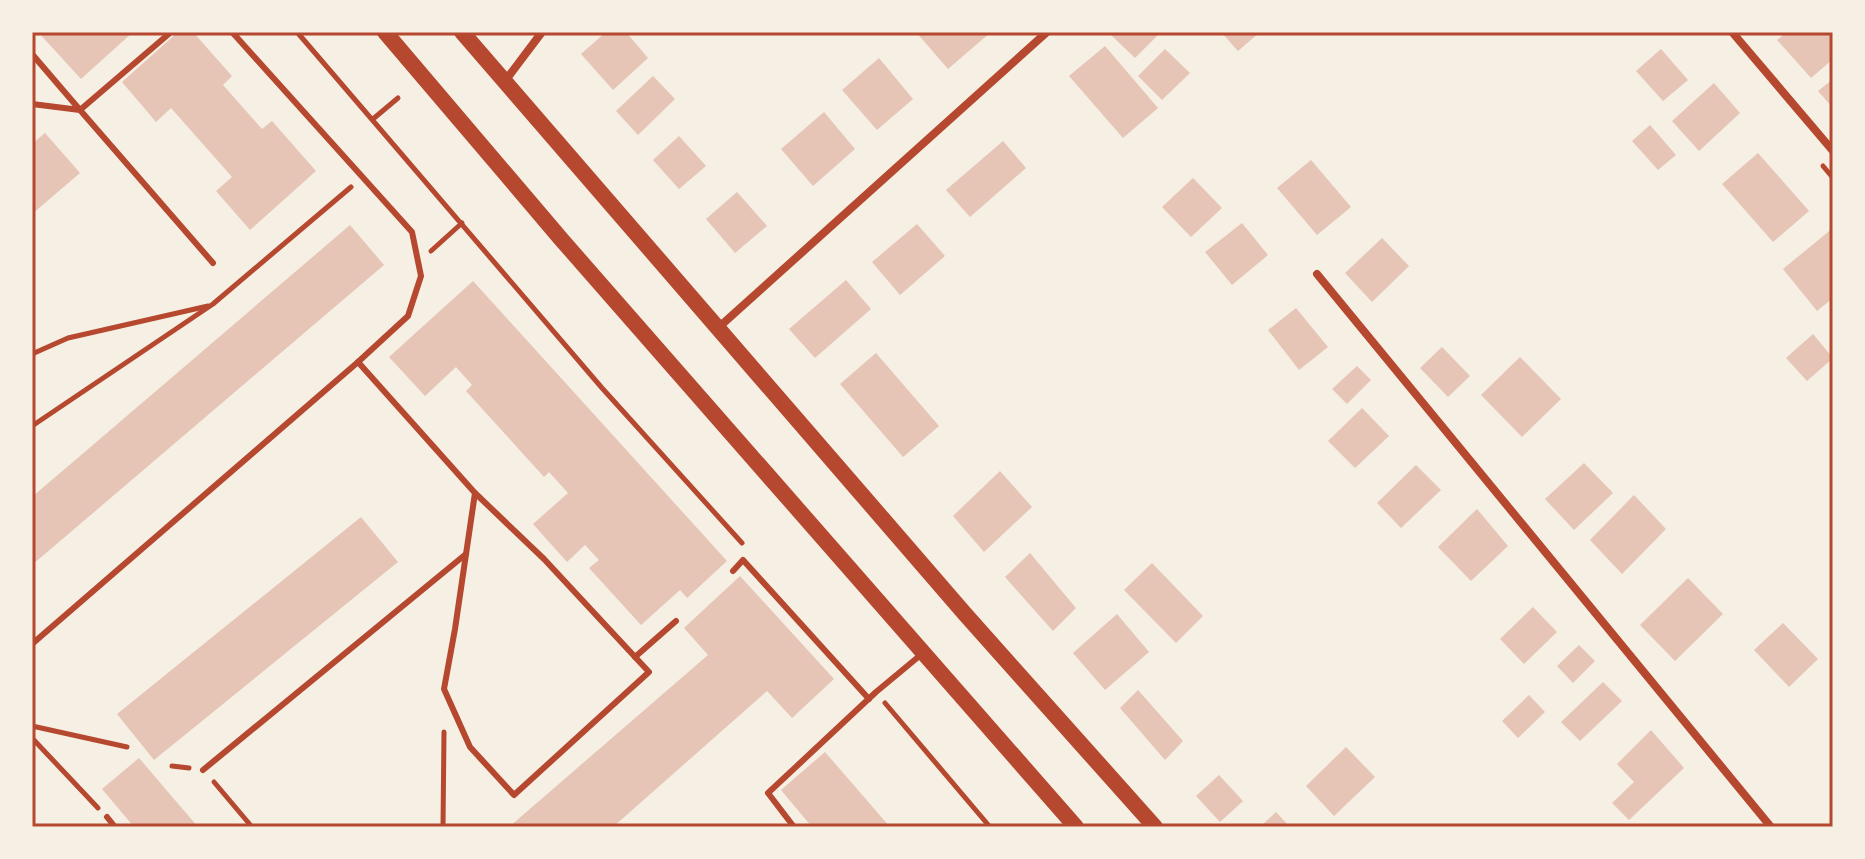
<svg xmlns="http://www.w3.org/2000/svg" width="1865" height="859" viewBox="0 0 1865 859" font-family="'PT Sans',sans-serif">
	<rect width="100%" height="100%" fill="#f6efe4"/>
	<g fill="#e6c5b7">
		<path d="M38,32h95l-52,47z"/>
		<path d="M178,32h15l39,44 -9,9 39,44 10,-8 44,50 -66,59 -34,-39 16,-14 -61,-69 -15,14 -34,-40z"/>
		<path d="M606,32h20l22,26 -35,32 -32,-36z"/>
		<path d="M916,32h75l-43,37z"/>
		<path d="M1113,32h48l-26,26 -24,-23z"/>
		<path d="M1221,32h39l-22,19z"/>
		<path d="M1787,32h46v27l-22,19 -34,-38z"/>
		<path d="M1105,46l53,62 -35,30 -54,-62z"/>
		<path d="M1165,49l25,24 -28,27 -24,-24z"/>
		<path d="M1661,49l27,31 -25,21 -27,-30z"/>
		<path d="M879,58l34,41 -36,31 -35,-40z"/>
		<path d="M653,76l22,23 -37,36 -22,-24z"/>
		<path d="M1833,79v29l-15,-17z"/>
		<path d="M1714,83l26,30 -41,38 -27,-30z"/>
		<path d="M824,112l31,37 -42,37 -32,-37z"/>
		<path d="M1650,125l26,30 -18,15 -26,-29z"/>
		<path d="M45,133l35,40 -48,41v-70z"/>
		<path d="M679,136l27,30 -27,23 -26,-29z"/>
		<path d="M1003,141l23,27 -56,49 -24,-27z"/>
		<path d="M1758,153l51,58 -36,31 -51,-58z"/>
		<path d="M1311,160l40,47 -34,28 -40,-47z"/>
		<path d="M1193,178l29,30 -31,29 -29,-30z"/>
		<path d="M737,192l30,34 -32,27 -29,-34z"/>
		<path d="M1242,223l26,32 -36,30 -27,-33z"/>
		<path d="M917,224l28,32 -45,39 -28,-33z"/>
		<path d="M350,225l34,40 -352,300v-68z"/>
		<path d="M1833,228v70l-16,13 -34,-42z"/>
		<path d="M1382,238l27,28 -37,36 -27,-29z"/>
		<path d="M846,280l25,29 -56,49 -26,-29z"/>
		<path d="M473,281l254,280 -40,37 -7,-8 -39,35 -52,-57 10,-8 -14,-15 -18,17 -34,-38 35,-31 -19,-21 -5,5 -78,-86 6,-6 -16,-18 -31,29 -36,-39z"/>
		<path d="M1296,308l32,39 -29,23 -31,-40z"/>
		<path d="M1813,334l20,24 -26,23 -21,-23z"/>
		<path d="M1442,347l28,29 -22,21 -28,-29z"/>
		<path d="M876,353l63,73 -36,31 -63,-73z"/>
		<path d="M1520,357l41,42 -39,38 -41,-42z"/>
		<path d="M1357,366l14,14 -24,24 -15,-15z"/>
		<path d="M1362,408l27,28 -34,32 -27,-27z"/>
		<path d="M1584,463l29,30 -39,37 -29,-31z"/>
		<path d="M1416,465l25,25 -40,38 -24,-25z"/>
		<path d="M1000,471l32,36 -48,45 -31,-36z"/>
		<path d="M1634,495l32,34 -44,45 -32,-34z"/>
		<path d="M1477,509l31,37 -37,35 -33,-34z"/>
		<path d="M361,517l37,45 -244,198 -37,-46z"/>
		<path d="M1030,553l46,55 -23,23 -48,-54z"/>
		<path d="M1152,563l51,53 -27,27 -52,-53z"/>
		<path d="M740,576l94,103 -42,39 -25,-27 -154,136h-104l199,-172 -24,-27z"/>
		<path d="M1688,578l35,36 -48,47 -35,-36z"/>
		<path d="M1533,607l24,25 -33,32 -24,-25z"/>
		<path d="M1117,614l32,38 -44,38 -32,-37z"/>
		<path d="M1783,623l35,36 -29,28 -35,-37z"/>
		<path d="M1579,645l16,16 -22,22 -16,-17z"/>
		<path d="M1603,682l19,19 -42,40 -19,-19z"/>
		<path d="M1138,690l45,51 -18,19 -45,-52z"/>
		<path d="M1529,695l16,17 -27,26 -16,-17z"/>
		<path d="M1651,730l33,38 -55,52 -17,-17 22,-21 -17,-18z"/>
		<path d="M1346,747l29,30 -41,39 -28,-30z"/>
		<path d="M825,752l65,75h-78l-31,-37z"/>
		<path d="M139,758l59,69h-64l-32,-38z"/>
		<path d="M1219,775l24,26 -23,21 -24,-26z"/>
		<path d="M1276,812l14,15h-30z"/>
	</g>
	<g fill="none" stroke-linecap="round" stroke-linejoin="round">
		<g stroke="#b5482f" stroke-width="5">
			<path d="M297,32l305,356 140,155"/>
			<path d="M373,119l25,-21"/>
			<path d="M1823,166l10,12"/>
			<path d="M431,251l31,-28"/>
			<path d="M32,354l36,-16 140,-32"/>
			<path d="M32,426l181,-122 138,-117"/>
			<path d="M885,703l105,124"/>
			<path d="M32,726l95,21"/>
			<path d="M32,738l66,70"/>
			<path d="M172,766l17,2"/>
			<path d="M214,782l38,45"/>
			<path d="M443,827l1,-95"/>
		</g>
		<g stroke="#b5482f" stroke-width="6">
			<path d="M171,32l-91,78 133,153"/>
			<path d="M232,32l180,200 9,44 -13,40 -50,46 117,131 69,66 105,113 -135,123 -44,-48 -26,-58 11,-60 20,-136"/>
			<path d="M32,54l48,56 -48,-6"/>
			<path d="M733,571l10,-11 126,139"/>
			<path d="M32,644l326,-282"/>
			<path d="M635,657l41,-36"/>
			<path d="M203,770l263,-216"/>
			<path d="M107,817l8,10"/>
			<path d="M794,827l-26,-34 108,-101 47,-39"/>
		</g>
		<g stroke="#b5482f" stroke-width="8">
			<path d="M1732,32l101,119"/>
			<path d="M505,81l37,-49"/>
			<path d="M1317,274l454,553"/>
			<path d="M718,328l329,-296"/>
		</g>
		<g stroke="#b5482f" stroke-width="16">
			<path d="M385,32l176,207 515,588"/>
			<path d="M462,32l503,582 190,213"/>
		</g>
	</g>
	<rect width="1865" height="859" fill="none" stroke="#f6efe4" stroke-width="68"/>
	<rect x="34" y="34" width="1797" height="791" fill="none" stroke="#b5482f" stroke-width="3"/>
</svg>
